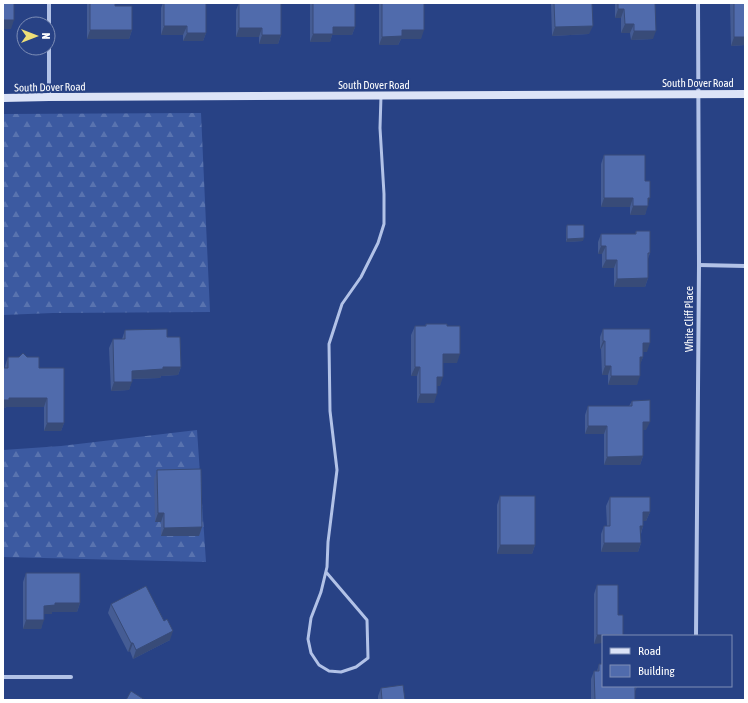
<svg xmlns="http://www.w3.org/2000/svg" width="748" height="703" viewBox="0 0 748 703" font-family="'Asap Condensed',sans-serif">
	<defs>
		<pattern id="forest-firs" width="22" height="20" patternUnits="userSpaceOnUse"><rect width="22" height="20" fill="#3c5aa1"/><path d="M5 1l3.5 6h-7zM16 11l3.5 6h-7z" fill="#5973af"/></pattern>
	</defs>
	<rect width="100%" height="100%" fill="#284285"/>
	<g fill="url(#forest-firs)">
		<path d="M201,113l9,199 -157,1 -50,2v-201z"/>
		<path d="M197,430l9,132 -203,-5v-107l58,-4z"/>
	</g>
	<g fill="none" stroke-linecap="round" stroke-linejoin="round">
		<path stroke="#b2c2e7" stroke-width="3" d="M326,572l41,48 1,38 -12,9 -15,5 -12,-1 -10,-6 -8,-12 -3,-14 3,-21 10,-26 6,-25 1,-25 9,-72 -7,-59 -1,-67 13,-40 19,-27 17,-34 6,-19v-30l-4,-66 1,-32"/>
		<g stroke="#b2c2e7" stroke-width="4">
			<path d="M49,3v94"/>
			<path d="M699,265l46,1"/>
			<path d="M696,636l3,-371 -1,-262"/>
			<path d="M3,677h68"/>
		</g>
		<path stroke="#dce3f7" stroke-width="8" d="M3,98l46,-1 696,-3"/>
	</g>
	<g fill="#455c94">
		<path d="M87,3h28v3l17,24 -3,9h-42z"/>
		<path d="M163,3h43v30l-3,8h-20v-6h-22v-27z"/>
		<path d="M239,3h42v32l-3,9h-19v-7h-23v-27z"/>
		<path d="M310,3h45v24l-3,8h-20l-2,7h-20z"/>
		<path d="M379,3h45l-3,36h-20l-3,6h-19z"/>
		<path d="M551,3h41l-3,31 -37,2z"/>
		<path d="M615,3h40l-2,36 -22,1 -1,-7h-9v-15h-6z"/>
		<path d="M730,3h15v42l-14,1z"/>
		<path d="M604,155l41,26 3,21 -3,13h-15v-8h-29v-43z"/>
		<path d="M567,225l16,16 -17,1v-14z"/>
		<path d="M636,231l14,22 -2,6v19l-3,9h-31v-19h-12v-14h-4v-12l3,-8h34z"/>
		<path d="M426,324l21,2 10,37h-14l-3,23h-3l-3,17h-17v-27h-6v-41l4,-9h10z"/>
		<path d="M603,329l44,23h-4v5l-3,7 -3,21h-29v-10h-6l-1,-26h-1v-12z"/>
		<path d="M125,330l56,37 -3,8 -17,1 -1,2 -28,1 -3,11 -18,1 -2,-43 4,-9h9z"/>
		<path d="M8,357l31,11 25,55 -3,8h-17v-24h-38l-1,1h-2l2,-42z"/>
		<path d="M632,401l14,29h-3v26l-3,9h-36v-31h-19v-19l3,-9h41z"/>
		<path d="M157,470l45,57 -3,9h-38v-14h-6l-1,-43z"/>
		<path d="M500,496l35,49 -3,9h-35v-49z"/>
		<path d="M610,497l40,15 -4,9h-3v5l-2,8v9l-3,9h-37v-18l3,-8h3l-1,-20z"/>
		<path d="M26,573l54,30 -3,9h-25v2h-8l-3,15h-18v-47z"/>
		<path d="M597,585l21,30 5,20v1h-20l-9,8v-50z"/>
		<path d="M111,604l59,36 -37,19 -3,-8 -2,1 -20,-39z"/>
		<path d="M599,664l38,23 -2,4v9h-44v-21l3,-8h3z"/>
		<path d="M381,688l24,12h-27v-4z"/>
	</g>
	<g fill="#384b78">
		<path d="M618,9h6l-3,9h-6z"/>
		<path d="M3,20h11l-3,9h-8z"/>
		<path d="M625,24h9l-4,9h-9z"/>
		<path d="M164,26h23l-4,9h-22z"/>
		<path d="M593,26l-4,8 -37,2 3,-9z"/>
		<path d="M333,27h22l-3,8h-20l-2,7h-20l3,-8z"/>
		<path d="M239,28h23l-3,9h-23z"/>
		<path d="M90,30h42l-3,9h-42z"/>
		<path d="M402,30h22l-3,9h-20l-3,6h-19l3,-8z"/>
		<path d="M634,31h22l-3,8 -22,1z"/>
		<path d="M187,33h19l-3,8h-20z"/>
		<path d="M262,35h19l-3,9h-19z"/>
		<path d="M734,37h11v8l-14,1z"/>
		<path d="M604,198h29l-3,9h-29z"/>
		<path d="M648,198h2l-3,8h1l-3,9h-15l3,-9z"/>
		<path d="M584,238l-1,3 -17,1 1,-3z"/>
		<path d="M601,246h5l-4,8h-4z"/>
		<path d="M606,260h11l-3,8h-12z"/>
		<path d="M648,278l-3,9h-31l3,-8z"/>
		<path d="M603,341h2l-4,8h-1z"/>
		<path d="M643,343h7l-3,9h-7z"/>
		<path d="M443,354h17l-3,9h-17z"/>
		<path d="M640,357h3l-3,8z"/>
		<path d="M605,366h6l-3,9h-6z"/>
		<path d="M163,367h18l-3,8 -17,1 -1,2 -31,1 3,-8z"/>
		<path d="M415,367h5l-3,9h-6z"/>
		<path d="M611,376h29l-3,9h-29z"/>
		<path d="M437,377h6l-3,9h-6z"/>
		<path d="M114,382h18l-3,8 -18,1z"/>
		<path d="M420,394h17l-3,9h-17z"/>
		<path d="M9,398h38l-3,9h-38l-1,1h-2v-8z"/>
		<path d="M643,422h7l-4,8h-6z"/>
		<path d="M47,423h17l-3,8h-17z"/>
		<path d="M588,426h19l-3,8h-19z"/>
		<path d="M643,456l-3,9h-36l3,-8z"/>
		<path d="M643,512h7l-4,9h-6z"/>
		<path d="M158,513h6l-3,9h-6z"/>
		<path d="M640,526h3l-3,9z"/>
		<path d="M202,527l-3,9h-38l3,-8z"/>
		<path d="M604,543h37l-3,9h-37z"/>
		<path d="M500,545h35l-3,9h-35z"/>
		<path d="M55,603h25l-3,9h-25v2h-11l3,-8z"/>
		<path d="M26,620h18l-3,9h-18z"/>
		<path d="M173,631l-3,9 -37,19 3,-9z"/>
		<path d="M597,635h26v1h-20v7l-9,1z"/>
		<path d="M131,643h2l-3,8 -2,1z"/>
	</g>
	<g fill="#506bac" stroke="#384b78">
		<rect x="3" y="3" width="11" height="17"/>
		<path d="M90,3h25v3h17v24h-42z"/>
		<path d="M164,3h42v30h-19v-7h-23z"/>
		<path d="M239,3h42v32h-19v-7h-23z"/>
		<path d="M313,3h42v24h-22v7h-20z"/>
		<path d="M382,3h42v27h-22v6l-20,1z"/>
		<path d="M554,3h38l1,23 -38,1z"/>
		<path d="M618,3h37l1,28h-22v-7h-9l-1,-15h-6z"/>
		<rect x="734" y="3" width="11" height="34"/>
		<path d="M604,155h41v26h5v17h-2v8h-15v-8h-29z"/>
		<path d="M567,225h17v13l-17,1z"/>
		<path d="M636,231h14v22h-2v25l-31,1v-19h-11v-14h-5v-12h35z"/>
		<path d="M426,324h21v2h13v28h-17v23h-6v17h-17v-27h-5v-41h11z"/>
		<path d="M167,329v8h13l1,30h-18v2l-31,2v11h-18l-1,-43h12v-9z"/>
		<path d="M603,329h47v14h-7v14h-3v19h-29v-10h-6v-25h-2z"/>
		<path d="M23,353l4,4h12v11h25v55h-17v-25h-38v2h-6v-32h5v-11h11z"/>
		<path d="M650,400v22h-7v34l-36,1v-31h-19v-20h44v-5z"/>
		<path d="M201,469l1,58 -38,1v-15h-6l-1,-43z"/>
		<rect x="500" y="496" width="35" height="49"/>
		<path d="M610,497h40v15h-7v14h-3l1,17h-37v-17h6z"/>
		<path d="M26,573h54v30h-25v2l-11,1v14h-18z"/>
		<path d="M597,585h21v30h5v20h-26z"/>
		<path d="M146,586l18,35 3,-2 6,12 -37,19 -3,-7h-2l-20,-39z"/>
		<path d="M599,664h4v22h34v1h-2v13h-40l-1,-29h5z"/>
		<path d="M403,685l2,15h-23l-1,-12z"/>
		<path d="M131,691l14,9h-19z"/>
	</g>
	<g text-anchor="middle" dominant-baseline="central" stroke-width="4" stroke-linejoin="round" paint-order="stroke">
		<g font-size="11" fill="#fff" stroke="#284285">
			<text x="698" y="83">South Dover Road</text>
			<text x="374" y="85">South Dover Road</text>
			<text transform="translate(50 87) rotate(-1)">South Dover Road</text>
			<text transform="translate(689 319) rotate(-90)">White Cliff Place</text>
		</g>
	</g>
	<rect width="748" height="703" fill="none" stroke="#ffffff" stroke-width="8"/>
	<rect x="602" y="635" width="130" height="52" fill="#284285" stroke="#7e8eb6"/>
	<rect x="610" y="648" width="20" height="6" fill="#dce3f7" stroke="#7e8eb6"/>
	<text x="638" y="655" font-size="12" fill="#ffffff">Road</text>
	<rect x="610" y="665" width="20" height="12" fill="#506bac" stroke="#7e8eb6"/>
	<text x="638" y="675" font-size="12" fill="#ffffff">Building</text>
	<g transform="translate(36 36) rotate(90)"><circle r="19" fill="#284285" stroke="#7e8eb6"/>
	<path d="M0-3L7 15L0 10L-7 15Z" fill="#efdf78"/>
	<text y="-6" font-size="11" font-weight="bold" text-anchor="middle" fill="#ffffff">N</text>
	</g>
</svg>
